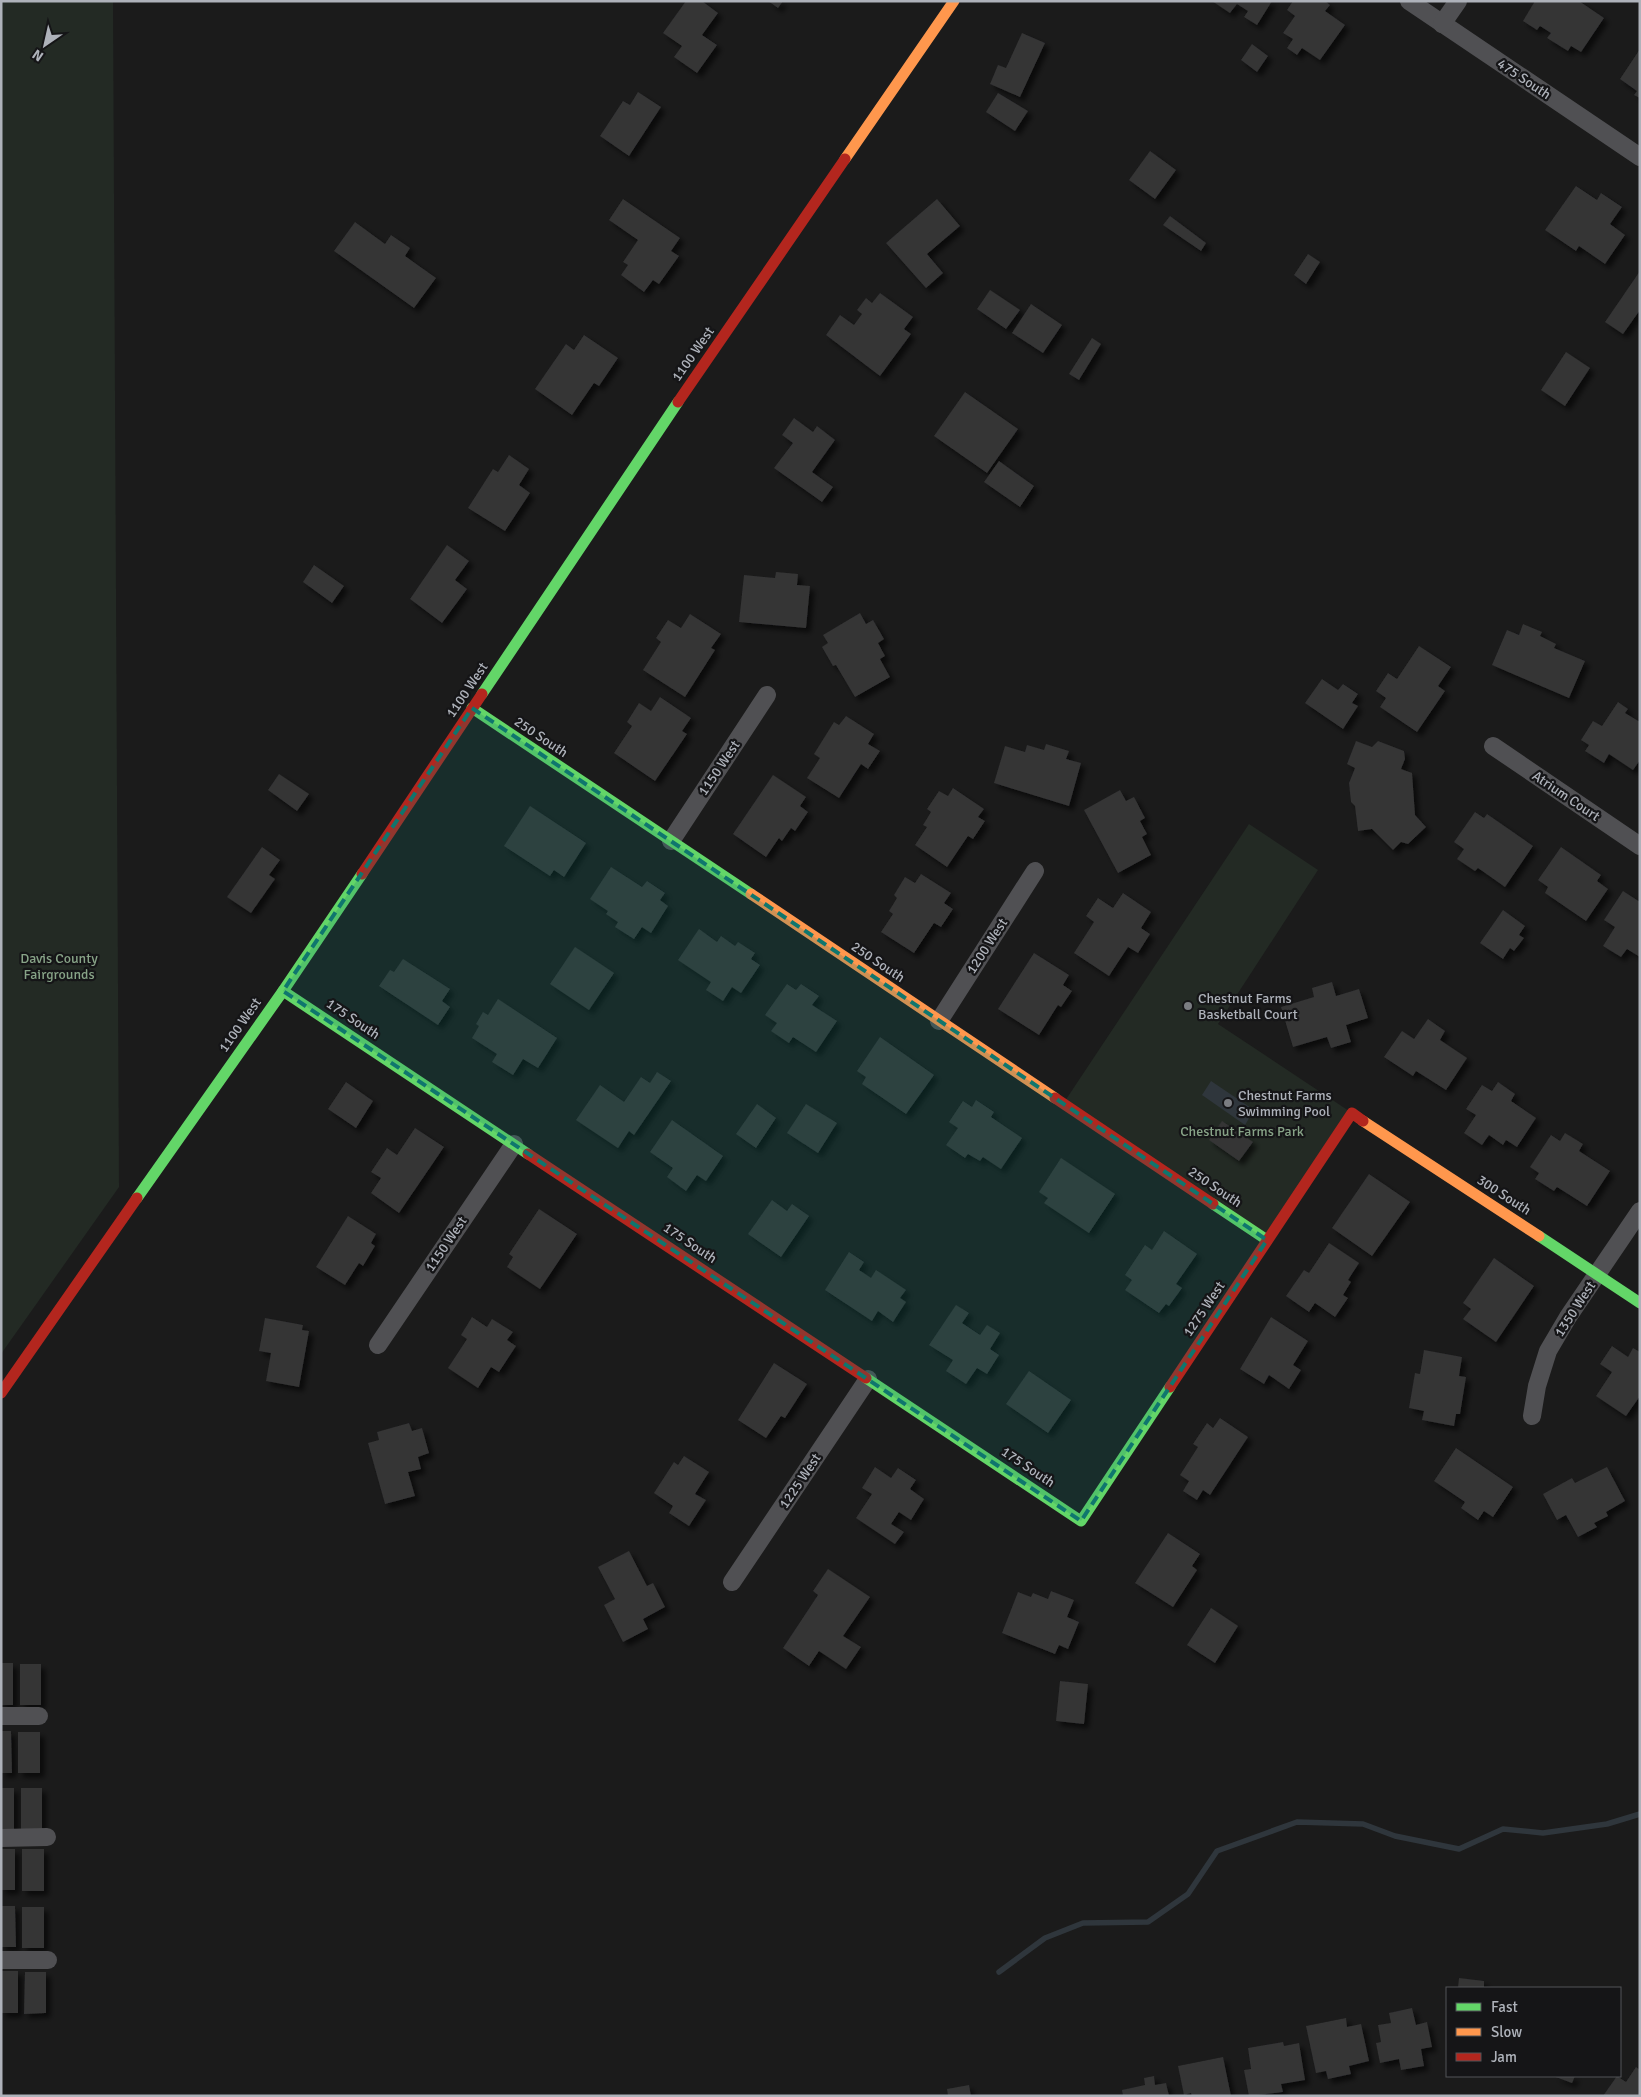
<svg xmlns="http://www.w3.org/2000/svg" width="1641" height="2097" viewBox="0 0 1641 2097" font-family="Signika,sans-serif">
	<defs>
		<filter id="shadow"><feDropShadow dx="4.5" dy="4.5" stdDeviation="2.5" flood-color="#0009"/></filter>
	</defs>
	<rect width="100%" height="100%" fill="#1b1b1b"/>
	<g fill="#232a24">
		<path d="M1,1h112l6,1186 -118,167z"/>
		<path d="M1249,824l69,46 -100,154 134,89 -85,127 -204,-136z"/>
	</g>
	<path fill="#2f363c" d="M1211,1081l43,29 -9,15 -43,-30z"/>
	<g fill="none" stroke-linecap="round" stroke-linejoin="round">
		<path stroke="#2f363c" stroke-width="5.5" d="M999,1972l46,-34 38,-15 65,-1 40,-28 29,-43 80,-29 66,2 32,12 64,13 44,-20 40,4 64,-9 33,-10"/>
	</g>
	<g fill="#343435" filter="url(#shadow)">
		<path d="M686,1h16l16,12 -16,22 15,10 -20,28 -23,-16 8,-11 -19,-13z"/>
		<path d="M768,1h15l-5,7z"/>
		<path d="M1212,1h60l-15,24 -13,-8 4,-6 -11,-7 -7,9z"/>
		<path d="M1293,1h32l5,4 -5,6 20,14 -25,35 -18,-12 -5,7 -10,-7 6,-9 -10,-6 12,-17 -8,-6z"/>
		<path d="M1535,1h44l25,17 -23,34 -10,-6 -3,5 -21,-13 4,-5 -11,-7 -3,4 -14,-9z"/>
		<path d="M1022,33l23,10 -25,54 -30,-13 8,-19 8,3z"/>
		<path d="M1252,44l16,12 -11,16 -16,-12z"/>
		<path d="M1640,49v49l-6,-3 3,-4 -17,-12z"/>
		<path d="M638,92l23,15 -32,49 -29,-20 23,-35 7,4z"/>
		<path d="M998,93l30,18 -13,20 -29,-19z"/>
		<path d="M1150,151l26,19 -21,29 -26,-19z"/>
		<path d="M1576,186l21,14 4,-7 21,14 -12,17 15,11 -20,29 -26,-18 -3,5 -31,-21z"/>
		<path d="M623,199l57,39 -9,13 8,5 -20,28 -6,-4 -9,12 -23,-17 7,-10 -5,-3 15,-22 -29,-20z"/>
		<path d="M937,199l23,27 -33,28 16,19 -17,15 -40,-45z"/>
		<path d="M1170,216l36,27 -5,8 -38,-26z"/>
		<path d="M355,222l30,22 6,-9 19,13 -5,8 31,22 -22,30 -80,-57z"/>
		<path d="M1308,254l12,8 -14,22 -12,-9z"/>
		<path d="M1640,271v39l-17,24 -18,-12z"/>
		<path d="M990,290l30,20 -14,19 -29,-20z"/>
		<path d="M880,293l33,24 -9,12 7,5 -31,42 -54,-41 14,-20 14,10 8,-11 -5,-4 9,-12 6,5z"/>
		<path d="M1031,304l31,21 -19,28 -31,-20z"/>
		<path d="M584,335l34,23 -19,28 -5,-3 -22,32 -37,-26 31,-45 8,6z"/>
		<path d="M1092,338l9,6 -22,36 -10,-6z"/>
		<path d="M1566,352l24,16 -25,38 -24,-16z"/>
		<path d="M965,392l53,37 -31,44 -53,-37z"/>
		<path d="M794,418l19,14 4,-6 18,14 -23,32 21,15 -11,15 -48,-34 19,-25 -11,-8z"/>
		<path d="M509,455l20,14 -10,16 11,8 -25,38 -37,-23 25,-39 5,3z"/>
		<path d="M999,461l35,25 -14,21 -36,-25z"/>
		<path d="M447,545l22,16 -14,19 12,9 -25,34 -32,-24z"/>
		<path d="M314,565l30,21 -12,17 -29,-21z"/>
		<path d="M776,572l22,2 -1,11 13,1 -4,42 -67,-6 5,-47 31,3z"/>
		<path d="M860,613l6,11 7,-4 11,19 -6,4 7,13 -5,3 10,18 -35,20 -19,-32 -3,1 -11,-19 6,-4 -5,-8z"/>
		<path d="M690,614l31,20 -10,14 4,2 -30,47 -42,-27 18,-28 -5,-4 12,-18 13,8z"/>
		<path d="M1523,624l19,8 -2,4 16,8 -2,4 31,13 -16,37 -77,-33 15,-35 12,5z"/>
		<path d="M1419,646l32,21 -13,19 7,5 -28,41 -37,-25 6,-9 -10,-7 12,-18 9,6z"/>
		<path d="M1322,679l16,11 5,-6 15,10 -6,9 6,3 -15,23 -38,-26z"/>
		<path d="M660,697l31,21 -9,13 5,3 -32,47 -41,-28 18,-27 -5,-4 12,-19 12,8z"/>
		<path d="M1618,702l10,7 -3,4 15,9v38l-7,10 -24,-16 -5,9 -19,-12 4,-6 -8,-5 12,-19 9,5z"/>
		<path d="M846,716l28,18 -6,10 12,7 -12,18 -7,-5 -22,34 -32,-20 13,-20 -6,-4 20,-32 5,3z"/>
		<path d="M1356,741l16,6 6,-6 26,10 1,8 -4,10 11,4 3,42 11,12 -18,17 -7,-2 -8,8 -21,-21 -14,2 -3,-25 -4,-4 -2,-19 6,-15 -8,-4z"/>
		<path d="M1046,744l23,7 -3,8 15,4 -12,43 -75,-23 11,-37 20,6 2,-7 17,5z"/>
		<path d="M279,774l30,20 -12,17 -29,-21z"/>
		<path d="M773,775l33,22 -6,9 8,6 -13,19 -4,-3 -9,13 -3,-3 -13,19 -33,-23z"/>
		<path d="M953,788l31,21 -6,8 7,4 -12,18 -5,-3 -21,31 -32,-22 12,-18 -4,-2 8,-13 -4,-3 12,-18 9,5z"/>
		<path d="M1120,790l6,11 8,-4 11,21 -5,3 7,13 -5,3 9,18 -33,18 -34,-63z"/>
		<path d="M530,806l56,37 -22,34 -10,-7 -4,6 -46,-30z"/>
		<path d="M1475,812l9,6 3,-4 46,32 -28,41 -27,-19 -3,3 -18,-12 7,-10 -10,-7z"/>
		<path d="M262,847l18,13 -11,15 6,4 -24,34 -24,-16z"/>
		<path d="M1561,847l40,28 -4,6 11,8 -22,32 -41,-28 3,-6 -10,-7z"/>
		<path d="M611,867l31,20 5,-6 18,12 -5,7 8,6 -17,27 -9,-6 -8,12 -19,-12 3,-5 -12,-8 2,-3 -18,-12z"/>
		<path d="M921,874l30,19 -7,10 9,6 -12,18 -7,-4 -20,30 -33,-21 12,-18 -4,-3 8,-13 -3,-3 11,-18 10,6z"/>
		<path d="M1623,891l17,11v55l-13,-8 -6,8 -18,-11 12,-19 -11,-7z"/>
		<path d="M1123,893l28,19 -10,16 9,6 -12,19 -10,-6 -19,29 -35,-23 20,-31 -8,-6 12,-18 15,10z"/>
		<path d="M1503,910l22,16 -6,9 5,3 -10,13 -4,-3 -7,11 -23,-16z"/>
		<path d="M699,929l18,13 4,-6 14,10 3,-4 17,11 -4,6 9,6 -19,28 -9,-6 -9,14 -17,-11 5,-8 -33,-22z"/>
		<path d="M575,947l39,26 -25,37 -39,-26z"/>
		<path d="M1034,953l35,22 -6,10 9,6 -11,16 -3,-2 -19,30 -41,-26z"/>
		<path d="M403,959l47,30 -8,12 8,6 -12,18 -59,-39 11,-16 4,2z"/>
		<path d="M1332,982l4,14 23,-7 9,29 -22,7 5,17 -20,6 -4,-11 -34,10 -12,-40 33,-10 -2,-9z"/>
		<path d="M787,984l9,6 5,-6 18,12 -7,9 25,16 -21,31 -23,-15 -4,6 -18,-12 6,-8 -12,-8z"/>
		<path d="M498,999l59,39 -19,30 -15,-9 -10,16 -21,-13 5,-8 -25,-16 7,-12 -3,-2 7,-12 5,3z"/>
		<path d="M1428,1019l17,12 -5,9 27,18 -21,32 -30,-19 -3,5 -29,-19 18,-26 12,8z"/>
		<path d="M880,1037l54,38 -28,39 -44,-30 4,-7 -9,-6z"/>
		<path d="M657,1072l14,9 -37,54 -5,-4 -11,17 -42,-28 24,-35 24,17 17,-25 9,6z"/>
		<path d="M346,1082l27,19 -17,27 -28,-19z"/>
		<path d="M1498,1082l17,12 -4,7 25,17 -19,29 -11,-7 -3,5 -14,-10 -7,10 -18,-12 12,-18 -10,-6 16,-24 10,6z"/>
		<path d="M976,1100l18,12 -3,5 31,21 -21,31 -18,-12 -3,4 -12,-7 -3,4 -19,-13 12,-17 -9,-6 14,-21 9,6z"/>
		<path d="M757,1104l19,14 -20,30 -20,-14z"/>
		<path d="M806,1104l31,19 -19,30 -31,-20z"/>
		<path d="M672,1120l51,36 -17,25 -9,-6 -11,16 -19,-14 6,-9 -23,-16z"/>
		<path d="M1222,1121l31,21 -14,19 -30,-21z"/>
		<path d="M415,1128l29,19 -45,66 -28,-20 10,-15 -10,-6 16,-24 10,7z"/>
		<path d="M1565,1133l18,11 -4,7 31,20 -23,35 -30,-19 -3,4 -19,-12 4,-6 -9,-6 21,-32 9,6z"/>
		<path d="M1061,1158l54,36 -26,39 -45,-30 4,-5 -9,-6z"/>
		<path d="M1369,1174l41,28 -38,54 -40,-28z"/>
		<path d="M772,1200l15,11 5,-7 17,12 -28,41 -33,-23z"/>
		<path d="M539,1209l38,25 -37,55 -33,-22 6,-10 -4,-3z"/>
		<path d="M348,1216l28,18 -5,9 4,3 -12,20 -4,-3 -14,22 -29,-18z"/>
		<path d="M1164,1231l33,23 -21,30 6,4 -13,18 -3,-2 -7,9 -34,-23 7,-10 -7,-5 20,-30 7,5z"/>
		<path d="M1329,1243l30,20 -11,17 3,2 -8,13 5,3 -13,19 -20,-14 -6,9 -23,-16 18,-26 5,3z"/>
		<path d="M849,1252l15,10 -5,8 12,8 5,-8 30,20 -6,8 6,4 -13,20 -15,-11 -6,10 -47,-31z"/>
		<path d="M1494,1258l40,28 -38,56 -33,-23 8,-10 -8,-6z"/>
		<path d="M956,1305l13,8 -7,10 18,12 7,-10 13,8 -10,16 9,6 -12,19 -10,-6 -11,16 -20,-13 7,-11 -24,-15z"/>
		<path d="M472,1317l15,10 5,-8 21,13 -6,8 9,6 -17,26 -8,-5 -13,21 -30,-20 19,-29 -6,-4z"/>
		<path d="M1271,1317l37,24 -15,24 8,5 -12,19 -20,-14 -5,9 -24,-15z"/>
		<path d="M265,1318l38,7 -1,5 7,1 -10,56 -33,-6 5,-28 -12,-2z"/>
		<path d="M1612,1346l16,11 5,-9 7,4v44l-14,20 -30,-20 16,-24 -12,-8z"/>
		<path d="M1424,1350l38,7 -3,19 7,1 -6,37h-4l-2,12 -32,-6 2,-9 -15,-3 6,-35 5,1z"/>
		<path d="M774,1363l33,21 -22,34 -4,-2 -15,22 -28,-18z"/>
		<path d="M1029,1371l42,29 -23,33 -42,-29z"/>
		<path d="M1220,1418l28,19 -38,58 -7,-5 -6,10 -14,-9 6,-10 -9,-6 18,-28 -5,-3 14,-21 6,5z"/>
		<path d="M409,1423l3,8 10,-3 7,25 -11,4 3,12 -13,3 7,24 -30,8 -17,-61 11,-3 -2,-8z"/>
		<path d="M1456,1448l57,39 -20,30 -9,-6 -6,9 -17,-12 4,-6 -31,-21z"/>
		<path d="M684,1456l25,16 -14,22 11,6 -17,26 -20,-13 4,-7 -19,-13 20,-31 4,3z"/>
		<path d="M875,1467l16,11 7,-10 18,12 -6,9 14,10 -13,21 -12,-8 -8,12 13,8 -9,12 -39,-26 16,-24 -10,-6z"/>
		<path d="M1607,1467l18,34 -19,11 2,4 -14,7 3,4 -19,10 -12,-22 -9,5 -14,-26 29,-16 3,5z"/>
		<path d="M1168,1533l32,21 -8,12 5,4 -24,37 -38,-24z"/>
		<path d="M629,1551l18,35 6,-3 12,24 -22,12 5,10 -25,13 -19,-37 11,-6 -17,-32z"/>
		<path d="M828,1569l42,28 -27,39 18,11 -15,22 -27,-18 -10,15 -26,-18 35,-53 -5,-4z"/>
		<path d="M1051,1591l23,9 -7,17 12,5 -11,27 -9,-4 -4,9 -53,-21 16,-41 13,5 2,-4 15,6z"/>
		<path d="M1211,1608l27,18 -23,37 -28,-18z"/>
		<rect x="1" y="1663" width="12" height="42"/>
		<rect x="20" y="1664" width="21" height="41"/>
		<path d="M1060,1681l28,3 -4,40 -28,-3z"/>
		<path d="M1,1731h10l1,42h-11z"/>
		<rect x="18" y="1732" width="22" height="41"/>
		<rect x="1" y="1788" width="13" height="41"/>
		<rect x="21" y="1788" width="21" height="42"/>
		<rect x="1" y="1849" width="14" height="41"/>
		<rect x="22" y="1849" width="22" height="42"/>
		<path d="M1,1906h14l1,41h-15z"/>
		<rect x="22" y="1907" width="22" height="41"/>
		<rect x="1" y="1971" width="17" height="42"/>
		<path d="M25,1972h21v41l-22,1z"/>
		<path d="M1459,1978l25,3v7h-26z"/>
		<path d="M1412,2008l4,17 11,-3 5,25 -11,2 3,17 -23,4 -2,-11 -19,4 -4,-20 5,-1 -3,-17 13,-2 -2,-10z"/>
		<path d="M1346,2018l1,9 14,-3 8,37 -20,5 2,8 -23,5 -2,-8 -10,2 -10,-47z"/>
		<path d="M1283,2042l1,4 15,-3 6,37 -24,4 2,8 -34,4 -5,-26 7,-1 -3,-21z"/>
		<path d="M1223,2057l8,39h-39l-1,-3 -7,2 -6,-29z"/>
		<path d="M1636,2067l4,3v26h-37l14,-20 9,6z"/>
		<path d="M1154,2076l1,9 11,-2 3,13h-46l-1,-6 23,-5 -1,-7z"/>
		<path d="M1553,2076h22l-3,7z"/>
		<path d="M969,2085l2,11h-23l-1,-7z"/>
	</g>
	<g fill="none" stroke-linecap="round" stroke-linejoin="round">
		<g stroke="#505053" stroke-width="18">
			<path d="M1409,1l231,156"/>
			<path d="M1442,24l16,-23"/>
			<path d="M1493,746l147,100"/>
			<path d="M671,841l96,-146"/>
			<path d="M939,1021l96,-150"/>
			<path d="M378,1345l136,-201"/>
			<path d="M1532,1416l5,-30 11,-35 20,-34 72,-106"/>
			<path d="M732,1582l136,-203"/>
			<path d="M1,1716h38"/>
			<path d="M1,1838l46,-1"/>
			<path d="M1,1960h47"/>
		</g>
		<g stroke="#63d668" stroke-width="11">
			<path d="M482,694l196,-292"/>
			<path d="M472,708l279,186"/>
			<path d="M283,991l245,163"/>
			<path d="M137,1198l146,-207 79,-117"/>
			<path d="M1213,1204l54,36"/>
			<path d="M1539,1236l101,67"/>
			<path d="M866,1378l215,143 89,-134"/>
		</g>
		<g stroke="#ff974d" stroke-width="11">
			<path d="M845,159l109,-158"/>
			<path d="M751,894l304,204"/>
			<path d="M1363,1121l176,115"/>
		</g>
		<g stroke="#b3261e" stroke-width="11">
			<path d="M678,402l167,-243"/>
			<path d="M362,874l120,-180"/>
			<path d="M1055,1098l158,106"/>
			<path d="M528,1154l338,224"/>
			<path d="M1170,1387l182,-274 11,8"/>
			<path d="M1,1393l136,-195"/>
		</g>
	</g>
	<path fill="#0f766e" fill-opacity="0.2" stroke="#0f766e" stroke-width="4" stroke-dasharray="10 6" stroke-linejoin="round" d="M472,708l795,532 -186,281 -798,-530z"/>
	<g fill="#7b7d82" stroke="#151517" stroke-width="2">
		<circle cx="1188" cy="1006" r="5"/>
		<circle cx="1228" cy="1103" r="5"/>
	</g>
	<g text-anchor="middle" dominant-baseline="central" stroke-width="4.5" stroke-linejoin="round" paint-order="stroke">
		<g font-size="14" fill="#aeb2ba" stroke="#151517">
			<text transform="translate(1524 79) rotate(34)">475 South</text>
			<text transform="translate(693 354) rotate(-55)">1100 West</text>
			<text transform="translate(467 690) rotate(-56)">1100 West</text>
			<text transform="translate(541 737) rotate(34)">250 South</text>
			<text transform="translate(719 768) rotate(-56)">1150 West</text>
			<text transform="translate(1566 796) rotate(34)">Atrium Court</text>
			<text transform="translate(987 946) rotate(-57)">1200 West</text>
			<text transform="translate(878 962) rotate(34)">250 South</text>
			<text transform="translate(353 1019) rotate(34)">175 South</text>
			<text transform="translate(240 1025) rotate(-55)">1100 West</text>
			<text transform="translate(1215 1187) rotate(34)">250 South</text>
			<text transform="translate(1504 1195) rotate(33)">300 South</text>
			<text transform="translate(690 1243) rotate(34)">175 South</text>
			<text transform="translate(446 1244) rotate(-56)">1150 West</text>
			<text transform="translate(1204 1309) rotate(-56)">1275 West</text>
			<text transform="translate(1575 1309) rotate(-57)">1350 West</text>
			<text transform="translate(1028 1467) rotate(34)">175 South</text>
			<text transform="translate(800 1481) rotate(-56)">1225 West</text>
		</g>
		<g font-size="14" fill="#87a387" stroke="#151517">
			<text x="59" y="958">Davis County<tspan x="59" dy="16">Fairgrounds</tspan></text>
			<text x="1242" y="1131">Chestnut Farms Park</text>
		</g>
		<g font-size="14" fill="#aeb2ba" stroke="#151517" text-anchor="start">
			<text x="1198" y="998">Chestnut Farms<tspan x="1198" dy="16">Basketball Court</tspan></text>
			<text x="1238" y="1095">Chestnut Farms<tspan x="1238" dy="16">Swimming Pool</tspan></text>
		</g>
	</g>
	<rect width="1641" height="2097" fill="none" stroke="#aeb2ba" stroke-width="5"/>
	<rect x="1446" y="1987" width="175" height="90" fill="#151517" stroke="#525458"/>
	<rect x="1456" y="2003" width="25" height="8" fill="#63d668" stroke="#525458"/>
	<text x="1491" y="2012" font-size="15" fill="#aeb2ba">Fast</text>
	<rect x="1456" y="2028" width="25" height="8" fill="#ff974d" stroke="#525458"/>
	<text x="1491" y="2037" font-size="15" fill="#aeb2ba">Slow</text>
	<rect x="1456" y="2053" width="25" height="8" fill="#b3261e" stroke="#525458"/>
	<text x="1491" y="2062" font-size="15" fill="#aeb2ba">Jam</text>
	<g transform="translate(45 45) rotate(214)" stroke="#151517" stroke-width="4" paint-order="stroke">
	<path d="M0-4L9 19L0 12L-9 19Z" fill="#aeb2ba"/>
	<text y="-8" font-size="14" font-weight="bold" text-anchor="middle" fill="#aeb2ba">N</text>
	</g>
</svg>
